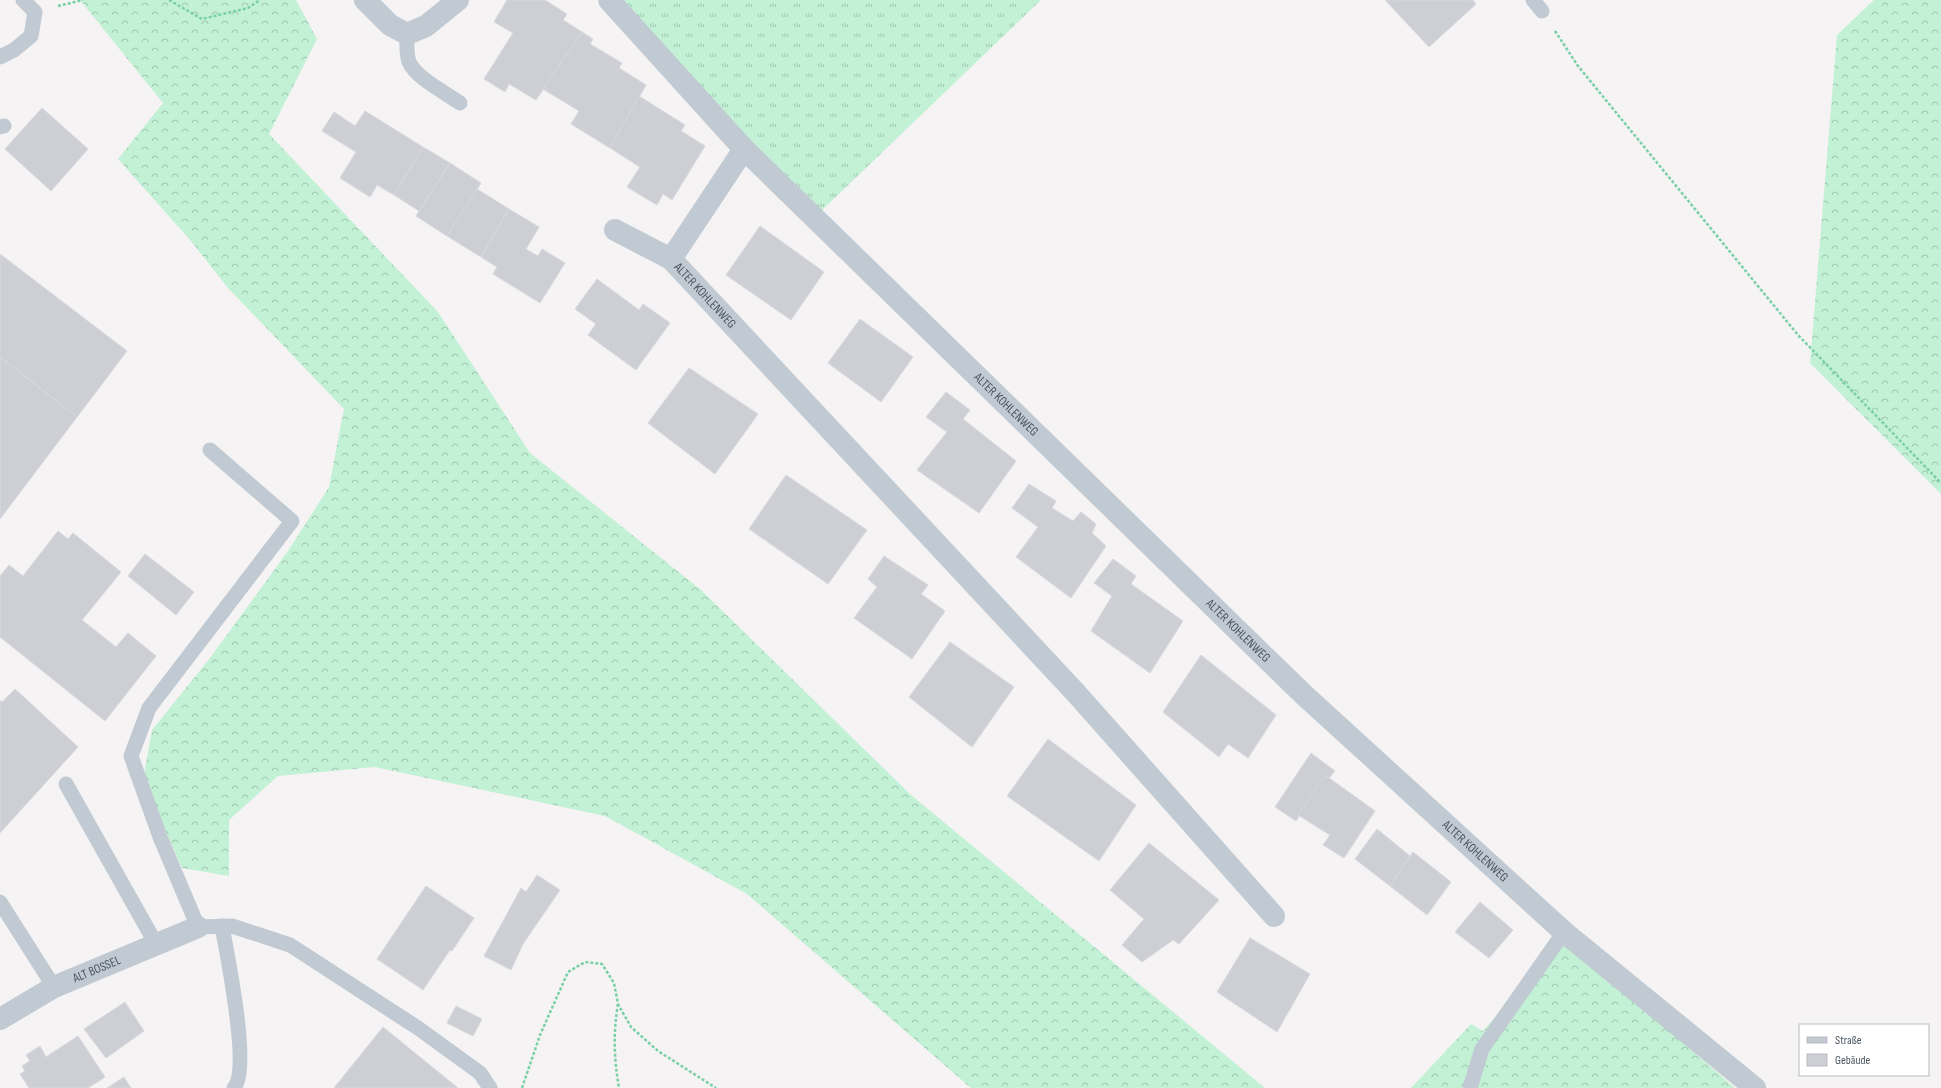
<svg xmlns="http://www.w3.org/2000/svg" width="1941" height="1088" viewBox="0 0 1941 1088" font-family="'Sofia Sans Condensed',sans-serif">
	<defs>
		<pattern id="grass-tufts" width="24" height="20" patternUnits="userSpaceOnUse"><rect width="24" height="20" fill="#c3f1d5"/><path d="M3 7l-1-3M5 7V3M7 7l1-3M15 17l-1-3M17 17v-4M19 17l1-3" fill="none" stroke="#a0c6b0"/></pattern>
		<pattern id="forest-crowns" width="20" height="18" patternUnits="userSpaceOnUse"><rect width="20" height="18" fill="#c3f1d5"/><path d="M2 6a3 3 0 1 1 6 0M12 15a3 3 0 1 1 6 0" fill="none" stroke="#a0c6b0"/></pattern>
	</defs>
	<rect width="100%" height="100%" fill="#f5f3f3"/>
	<path fill="url(#grass-tufts)" d="M614,0h427l-224,215z"/>
	<g fill="url(#forest-crowns)">
		<path d="M80,0h216l21,39 -48,95 169,178 92,141 171,137 210,205 354,293h-294l-224,-194 -142,-78 -230,-49 -97,9 -49,44v56l-47,-8 -39,-88 9,-50 58,-72 78,-107 41,-64 15,-78 -116,-121 -37,-47 -73,-82 45,-56z"/>
		<path d="M1874,0h67v494l-131,-131 27,-328z"/>
		<path d="M1564,939l171,149h-324l60,-64 12,7z"/>
	</g>
	<g fill="#cdcfd5" stroke="#d7d9de">
		<path d="M507,0h38l22,14 -4,6 19,12 -46,68 -27,-16 -4,8 -21,-13 29,-46 -19,-11z"/>
		<path d="M1385,0h88l3,4 -47,43z"/>
		<path d="M582,32l11,7 -3,5 32,19 -3,5 27,17 -36,63 -39,-24 8,-13 -36,-22z"/>
		<path d="M639,96l46,29 -4,6 24,15 -33,54 -9,-6 -6,11 -30,-18 13,-20 -30,-19z"/>
		<path d="M42,108l46,41 -37,42 -46,-42z"/>
		<path d="M365,111l58,36 -29,48 -17,-10 -7,12 -30,-19 16,-26 -34,-21 12,-19 21,14z"/>
		<path d="M423,147l27,16 -31,48 -25,-16z"/>
		<path d="M450,163l31,20 -34,53 -31,-20z"/>
		<path d="M477,189l32,20 -28,48 -34,-21z"/>
		<path d="M509,209l30,18 -13,22 12,7 4,-7 23,14 -25,40 -47,-29 4,-7 -16,-10z"/>
		<path d="M760,226l64,46 -33,48 -65,-45z"/>
		<path d="M0,254l127,97 -50,66 -77,-60z"/>
		<path d="M597,279l42,31 4,-6 27,19 -34,47 -48,-35 8,-11 -21,-15z"/>
		<path d="M860,319l53,38 -32,45 -53,-39z"/>
		<path d="M0,357l77,60 -77,102z"/>
		<path d="M689,368l69,46 -43,60 -67,-51z"/>
		<path d="M946,392l24,18 -7,9 53,42 -37,52 -62,-43 30,-38 -21,-15z"/>
		<path d="M786,475l81,55 -39,54 -79,-55z"/>
		<path d="M1029,484l27,17 -4,7 21,13 8,-9 15,12 -4,9 14,13 -35,52 -55,-41 22,-30 -26,-19z"/>
		<path d="M58,531l10,8 5,-6 48,39 -39,48 34,27 12,-14 28,23 -51,65 -105,-84v-61l9,-11 14,11z"/>
		<path d="M145,554l49,38 -18,23 -48,-39z"/>
		<path d="M884,556l44,29 -7,9 24,17 -33,48 -58,-41 23,-31 -9,-8z"/>
		<path d="M1113,559l23,17 -5,8 52,37 -33,52 -59,-42 21,-35 -18,-13z"/>
		<path d="M950,642l64,45 -42,60 -63,-50z"/>
		<path d="M1201,655l75,60 -28,43 -20,-14 -9,13 -56,-45z"/>
		<path d="M15,689l63,58 -78,86v-133l2,2z"/>
		<path d="M1048,739l88,66 -37,56 -92,-65z"/>
		<path d="M1311,753l24,18 -6,7 -4,-3 -29,46 -21,-14z"/>
		<path d="M1325,775l50,36 -31,47 -21,-13 7,-10 -32,-20z"/>
		<path d="M1377,829l33,27 -20,30 -35,-27z"/>
		<path d="M1149,843l70,57 -40,44 -6,-4 -31,22 -20,-17 22,-26 -34,-29z"/>
		<path d="M1413,852l38,30 -24,33 -37,-29z"/>
		<path d="M537,875l23,15 -37,54 -12,26 -27,-14 37,-68 5,4z"/>
		<path d="M426,886l48,32 -22,33 -2,-1 -27,40 -46,-31z"/>
		<path d="M1480,902l33,28 -24,28 -34,-26z"/>
		<path d="M1250,938l60,36 -33,58 -60,-40z"/>
		<path d="M125,1002l19,29 -38,27 -22,-29z"/>
		<path d="M456,1006l26,13 -9,17 -26,-13z"/>
		<path d="M383,1027l75,61h-124z"/>
		<path d="M78,1036l27,41 -17,11h-59l-9,-14 5,-3 -3,-5 8,-5 -4,-6 14,-9 6,11z"/>
		<path d="M124,1077l7,11h-24z"/>
	</g>
	<g fill="none" stroke-linecap="round" stroke-linejoin="round">
		<g stroke="#7ad0a6" stroke-width="2.5" stroke-dasharray="3 2" stroke-linecap="butt">
			<path d="M169,0l33,19 46,-11 12,-8"/>
			<path d="M58,6l25,-6"/>
			<path d="M1555,31l23,35 220,269 143,148"/>
			<path d="M618,1004c-5,29 -4,55 1,84"/>
			<path d="M522,1088l18,-53 28,-63 17,-10 17,2 12,19 4,21 13,23 27,24 58,37"/>
		</g>
		<g stroke="#c1cad2" stroke-width="15">
			<path d="M1533,0l9,11"/>
			<path d="M407,34c0,9 -1,20 2,28 7,16 37,31 51,41"/>
			<path d="M0,57l14,-7 17,-14 4,-24 -12,-12"/>
			<path d="M0,127l4,-1"/>
			<path d="M210,450l82,71 -143,187 -18,48 29,81 38,90 34,-1 58,19 128,83 62,45 10,15"/>
			<path d="M66,784l90,160"/>
			<path d="M0,902l54,85"/>
			<path d="M222,926c5,29 29,143 12,162"/>
			<path d="M1470,1088l12,-39 82,-117"/>
		</g>
		<g stroke="#c1cad2" stroke-width="22">
			<path d="M365,0l25,25 17,9 19,-8 32,-26"/>
			<path id="s1" d="M609,0l135,149 559,545 261,238 191,156"/>
			<path id="s2" d="M615,230l56,29 404,433 199,224"/>
			<path d="M671,259l73,-110"/>
			<path id="s3" d="M0,1019l54,-32 144,-60"/>
		</g>
	</g>
	<g text-anchor="middle" dominant-baseline="central" stroke-width="3.5" stroke-linejoin="round" paint-order="stroke">
		<g font-size="13" fill="#4a5661" stroke="#fff">
			<text stroke="none"><textPath href="#s2" startOffset="113">ALTER KOHLENWEG</textPath></text>
			<text stroke="none"><textPath href="#s1" startOffset="567">ALTER KOHLENWEG</textPath></text>
			<text stroke="none"><textPath href="#s1" startOffset="891">ALTER KOHLENWEG</textPath></text>
			<text stroke="none"><textPath href="#s1" startOffset="1215">ALTER KOHLENWEG</textPath></text>
			<text stroke="none"><textPath href="#s3" startOffset="109">ALT BOSSEL</textPath></text>
		</g>
	</g>
	<rect x="1799" y="1024" width="130" height="52" fill="#ffffff" stroke="#b7bbc0"/>
	<rect x="1807" y="1037" width="20" height="6" fill="#c1cad2" stroke="#b7bbc0"/>
	<text x="1835" y="1044" font-size="12" fill="#4a5661">Straße</text>
	<rect x="1807" y="1054" width="20" height="12" fill="#cdcfd5" stroke="#b7bbc0"/>
	<text x="1835" y="1064" font-size="12" fill="#4a5661">Gebäude</text>
</svg>
